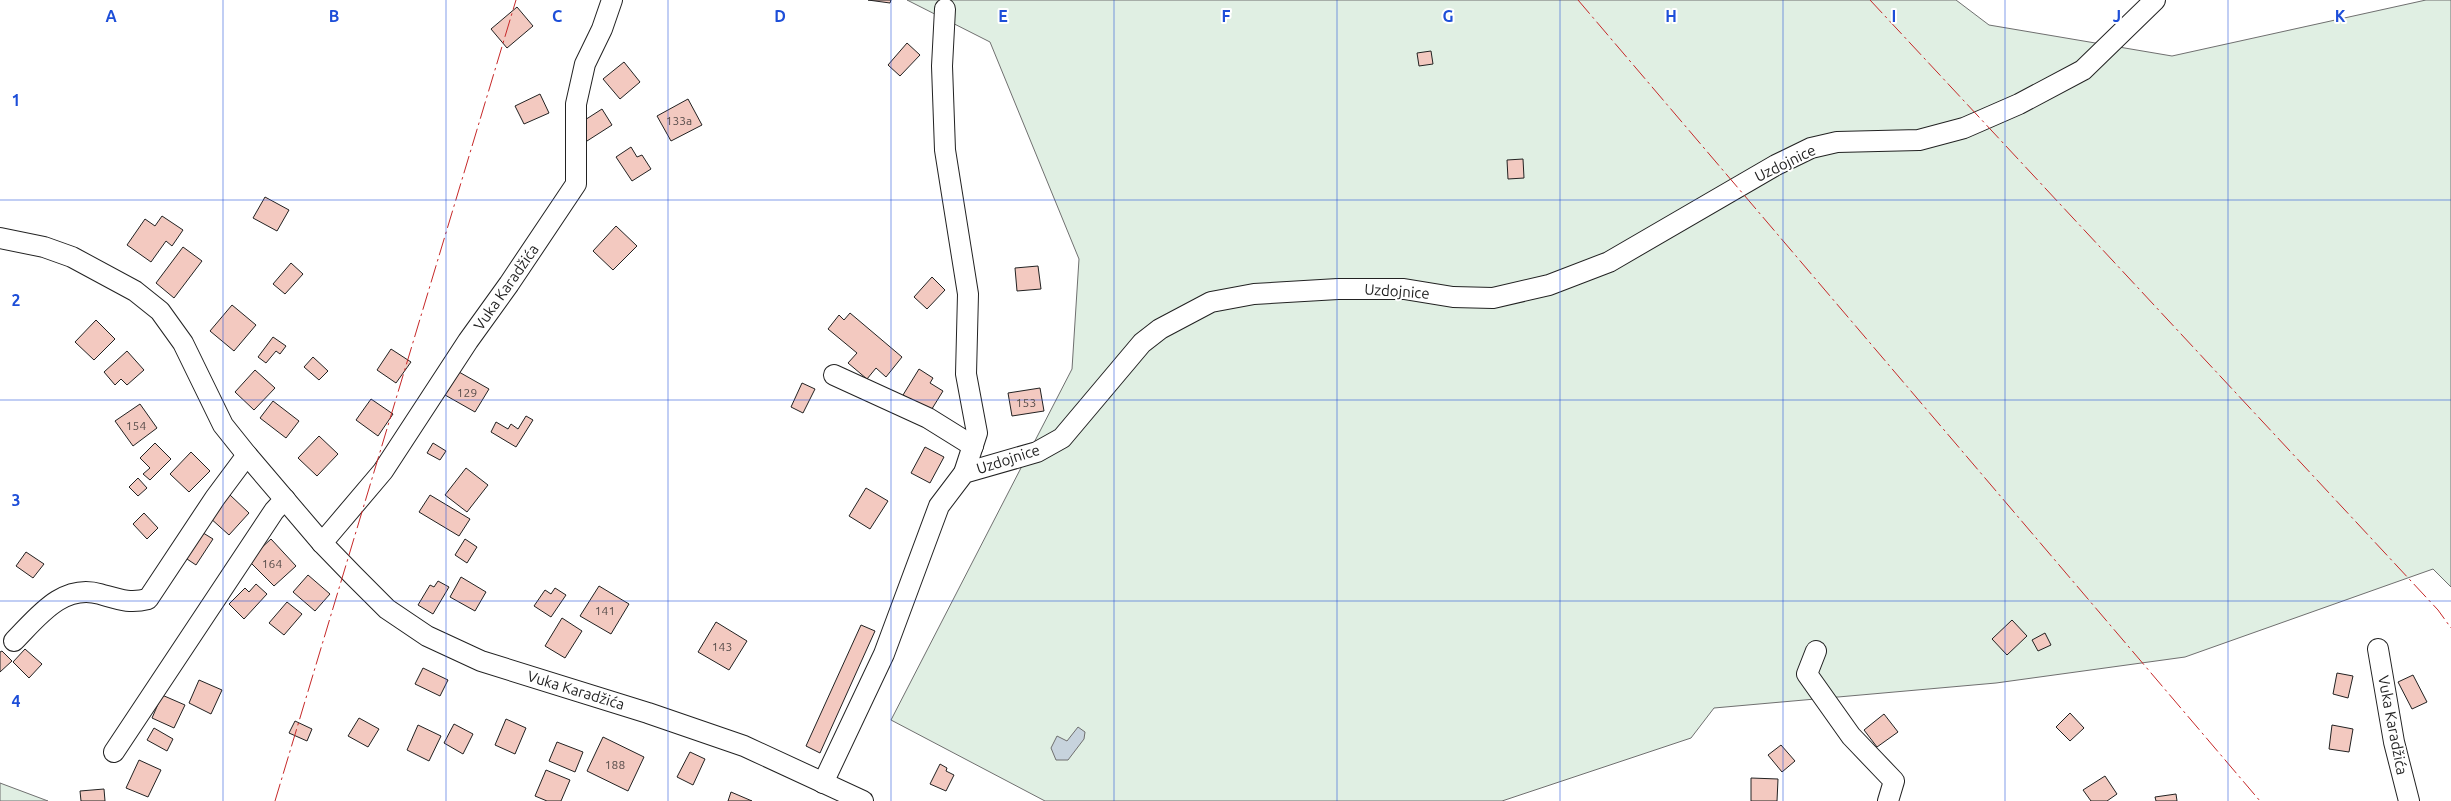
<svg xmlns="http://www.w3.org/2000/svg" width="2451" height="801" viewBox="0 0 2451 801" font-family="Ubuntu,sans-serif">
	<rect width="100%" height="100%" fill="#fff"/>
	<g fill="#e0efe3" stroke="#6f6f6f">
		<path d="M907,0h1049l33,25 183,31 254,-56h25v587l-18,-18 -248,88 -189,26 -282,25 -23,30 -189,63h-457l-154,-81 181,-351 7,-110 -89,-217z"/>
		<path d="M0,783l48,18h-48z"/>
	</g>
	<path fill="#c7d3dd" stroke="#6f6f6f" d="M1078,727l7,5 -1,7 -16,21h-12l-5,-12 6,-12 10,5z"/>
	<g fill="#f3c9c0" stroke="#222">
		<path d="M868,0h23l-1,3z"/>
		<path d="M517,7l16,19 -26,22 -16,-19z"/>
		<path d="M907,43l13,12 -20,21 -12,-11z"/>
		<path d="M1431,51l2,13 -14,2 -2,-13z"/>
		<path d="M624,62l16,20 -20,17 -17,-20z"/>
		<path d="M540,94l9,19 -25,11 -9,-18z"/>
		<path d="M688,99l14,26 -31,16 -14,-25z"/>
		<path d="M602,109l10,16 -25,16 -10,-16z"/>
		<path d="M631,147l6,10 5,-2 9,14 -19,12 -16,-24z"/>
		<path d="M1523,159l1,19 -16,1 -1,-19z"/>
		<path d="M265,197l24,13 -12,21 -24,-13z"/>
		<path d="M162,216l21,14 -11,16 -6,-5 -15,21 -24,-17 18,-26 10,7z"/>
		<path d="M616,226l21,20 -24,24 -20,-19z"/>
		<path d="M183,247l19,14 -28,37 -18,-15z"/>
		<path d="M291,263l12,11 -18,20 -12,-10z"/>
		<path d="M1038,266l3,23 -24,2 -2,-23z"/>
		<path d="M932,277l13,13 -18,19 -13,-12z"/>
		<path d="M232,305l24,20 -22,26 -24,-20z"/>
		<path d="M850,313l52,44 -16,20 -10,-9 -9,11 -19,-16 9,-10 -29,-24 11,-14 5,5z"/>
		<path d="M96,320l19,19 -21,21 -19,-18z"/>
		<path d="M273,337l13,9 -6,8 -4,-3 -10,12 -8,-6z"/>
		<path d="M391,349l20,13 -15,21 -19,-13z"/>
		<path d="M127,351l17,19 -17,15 -6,-6 -6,6 -11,-13z"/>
		<path d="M313,357l15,14 -9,9 -15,-13z"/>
		<path d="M919,369l14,9 -3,5 13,8 -13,21 -27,-17z"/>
		<path d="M255,370l20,18 -21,22 -19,-18z"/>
		<path d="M459,372l30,17 -14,23 -30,-17z"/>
		<path d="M802,383l13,6 -12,24 -12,-6z"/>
		<path d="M1040,388l4,23 -32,5 -4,-23z"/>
		<path d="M371,399l22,15 -15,22 -22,-16z"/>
		<path d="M273,401l26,20 -13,17 -26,-20z"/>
		<path d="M140,404l17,24 -24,18 -18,-25z"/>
		<path d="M526,416l7,4 -17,27 -25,-15 5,-10 12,7 3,-5 7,5z"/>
		<path d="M319,436l19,18 -21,22 -19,-18z"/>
		<path d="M155,443l16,16 -21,21 -7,-6 7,-6 -10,-10z"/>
		<path d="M433,443l13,8 -6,9 -13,-7z"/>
		<path d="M925,447l19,10 -14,26 -19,-10z"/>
		<path d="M191,452l19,19 -21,21 -19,-18z"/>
		<path d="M466,468l22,17 -21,27 -22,-17z"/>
		<path d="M138,478l9,10 -9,8 -9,-9z"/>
		<path d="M866,488l22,13 -18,28 -21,-13z"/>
		<path d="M230,495l19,18 -20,22 -20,-18z"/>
		<path d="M430,495l40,24 -11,17 -40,-24z"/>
		<path d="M144,513l14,15 -11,11 -14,-15z"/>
		<path d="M200,531l13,8 -17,26 -12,-8z"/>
		<path d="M271,539l25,27 -22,20 -26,-26z"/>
		<path d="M465,539l12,8 -10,16 -12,-8z"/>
		<path d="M26,552l18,12 -11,14 -17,-12z"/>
		<path d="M308,575l22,19 -15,17 -22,-19z"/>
		<path d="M461,577l25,15 -11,19 -25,-14z"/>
		<path d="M438,581l11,6 -16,27 -15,-9 12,-20 4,2z"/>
		<path d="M256,584l11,10 -23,25 -15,-15 16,-16 4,4z"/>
		<path d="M599,586l30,18 -18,30 -31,-18z"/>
		<path d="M555,588l11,7 -15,22 -17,-11 11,-16 6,4z"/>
		<path d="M287,602l15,12 -18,21 -15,-12z"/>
		<path d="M562,618l20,13 -17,27 -20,-12z"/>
		<path d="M2012,620l15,16 -20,19 -15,-16z"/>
		<path d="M716,622l31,19 -18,29 -31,-18z"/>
		<path d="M861,625l14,6 -55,122 -14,-7z"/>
		<path d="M2045,633l6,12 -13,6 -6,-11z"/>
		<path d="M25,649l17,15 -13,14 -16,-16z"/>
		<path d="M2,651l10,10 -12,11v-20z"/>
		<path d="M423,668l25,12 -8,16 -25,-12z"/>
		<path d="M2337,673l16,3 -5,22 -15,-4z"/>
		<path d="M2413,675l14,27 -15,7 -14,-27z"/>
		<path d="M199,680l23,10 -11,24 -22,-11z"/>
		<path d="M162,695l23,10 -11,23 -22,-10z"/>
		<path d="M2070,713l14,15 -14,13 -14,-14z"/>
		<path d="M1884,714l14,18 -21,15 -13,-17z"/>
		<path d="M359,718l20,11 -11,18 -20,-11z"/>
		<path d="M506,719l20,9 -11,26 -20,-9z"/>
		<path d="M295,721l17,8 -5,12 -18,-8z"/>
		<path d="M454,724l19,10 -10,20 -19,-11z"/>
		<path d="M418,725l23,11 -12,25 -22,-11z"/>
		<path d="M2332,725l21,4 -4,23 -20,-3z"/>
		<path d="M154,728l19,11 -6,12 -20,-11z"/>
		<path d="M603,737l41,20 -16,34 -41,-20z"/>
		<path d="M557,742l26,10 -8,20 -26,-11z"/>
		<path d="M1781,745l14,16 -13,11 -14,-17z"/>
		<path d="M690,752l15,7 -12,26 -16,-8z"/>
		<path d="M139,760l22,10 -13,27 -22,-9z"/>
		<path d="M940,764l7,4 -1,3 8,4 -8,16 -16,-7z"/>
		<path d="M546,770l24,10 -9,21h-14l-12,-5z"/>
		<path d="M2105,776l12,18 -10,7h-16l-8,-11z"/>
		<path d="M1751,778l27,1 -1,22h-26z"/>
		<path d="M104,789l1,12h-24l-1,-10z"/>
		<path d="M731,792l21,9h-24z"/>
		<path d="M2176,794l1,7h-21l-1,-4z"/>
	</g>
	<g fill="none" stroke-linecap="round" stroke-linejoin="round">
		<g stroke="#222" stroke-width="22">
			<g id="minor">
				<path d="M945,9l-3,57 3,84 23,144 -2,80 11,59 -13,40"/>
				<path d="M0,238l44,9 28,10 63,34 25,20 23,32 40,82 24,30 75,88 31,32 34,34 40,27 54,25 167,52 96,33 119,55"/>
				<path d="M834,375l94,43 45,28"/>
				<path d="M322,543l61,-72 85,-130 41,-57 67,-100v-80l9,-40 17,-35 10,-29"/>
				<path d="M14,641c23,-23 48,-58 86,-47 18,5 29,10 48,5l67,-101 32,-43"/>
				<path d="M2378,649l16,93 15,59"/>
				<path d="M1816,651l-9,23 44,62 43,45 -6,20"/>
				<path d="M114,752l160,-241 11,-12"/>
				<path d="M823,783l61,-129 55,-148 25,-33 73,-21 25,-14 80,-95 18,-14 51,-27 43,-8 84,-5h66l49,8 40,1 56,-13 60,-23 167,-97 35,-17 26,-6 82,-2 45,-12 55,-24 64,-34 72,-70"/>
			</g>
		</g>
		<use href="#minor" stroke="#fff" stroke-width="20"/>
		<g stroke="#c62828" stroke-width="1" stroke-dasharray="18 4 2.5 4" stroke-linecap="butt">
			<path d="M1578,0l682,801"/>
			<path d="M1870,0l568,610 13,18"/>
			<path d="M275,801l241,-801"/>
		</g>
	</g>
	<path fill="none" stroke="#1d4ed8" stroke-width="1" stroke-opacity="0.55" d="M223,0v801M446,0v801M668,0v801M891,0v801M1114,0v801M1337,0v801M1560,0v801M1783,0v801M2005,0v801M2228,0v801M0,200h2451M0,400h2451M0,601h2451"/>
	<g text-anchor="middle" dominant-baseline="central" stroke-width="4" stroke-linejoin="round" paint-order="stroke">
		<g font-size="12" fill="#564c4a">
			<text x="679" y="120">133a</text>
			<text x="467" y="392">129</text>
			<text x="1026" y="402">153</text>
			<text x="136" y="425">154</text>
			<text x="272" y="563">164</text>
			<text x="605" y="610">141</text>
			<text x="722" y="646">143</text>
			<text x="615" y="764">188</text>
		</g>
		<g font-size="15" fill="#222" stroke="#fff">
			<text transform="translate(1785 163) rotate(-26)">Uzdojnice</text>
			<text transform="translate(506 287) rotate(-55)">Vuka Karadžića</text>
			<text transform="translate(1397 291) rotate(4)">Uzdojnice</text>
			<text transform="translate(1008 459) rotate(-18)">Uzdojnice</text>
			<text transform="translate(576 690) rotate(17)">Vuka Karadžića</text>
			<text transform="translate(2393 725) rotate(79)">Vuka Karadžića</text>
		</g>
	</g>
	<g font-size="16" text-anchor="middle" font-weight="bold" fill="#1d4ed8" stroke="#fff" stroke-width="4" stroke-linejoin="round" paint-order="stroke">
		<text x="111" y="22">A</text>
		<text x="334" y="22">B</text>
		<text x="557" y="22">C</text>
		<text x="780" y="22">D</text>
		<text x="1003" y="22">E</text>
		<text x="1226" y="22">F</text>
		<text x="1448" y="22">G</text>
		<text x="1671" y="22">H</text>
		<text x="1894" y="22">I</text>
		<text x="2117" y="22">J</text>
		<text x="2340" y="22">K</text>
		<text x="16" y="106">1</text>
		<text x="16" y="306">2</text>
		<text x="16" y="506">3</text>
		<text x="16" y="707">4</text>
	</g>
</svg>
